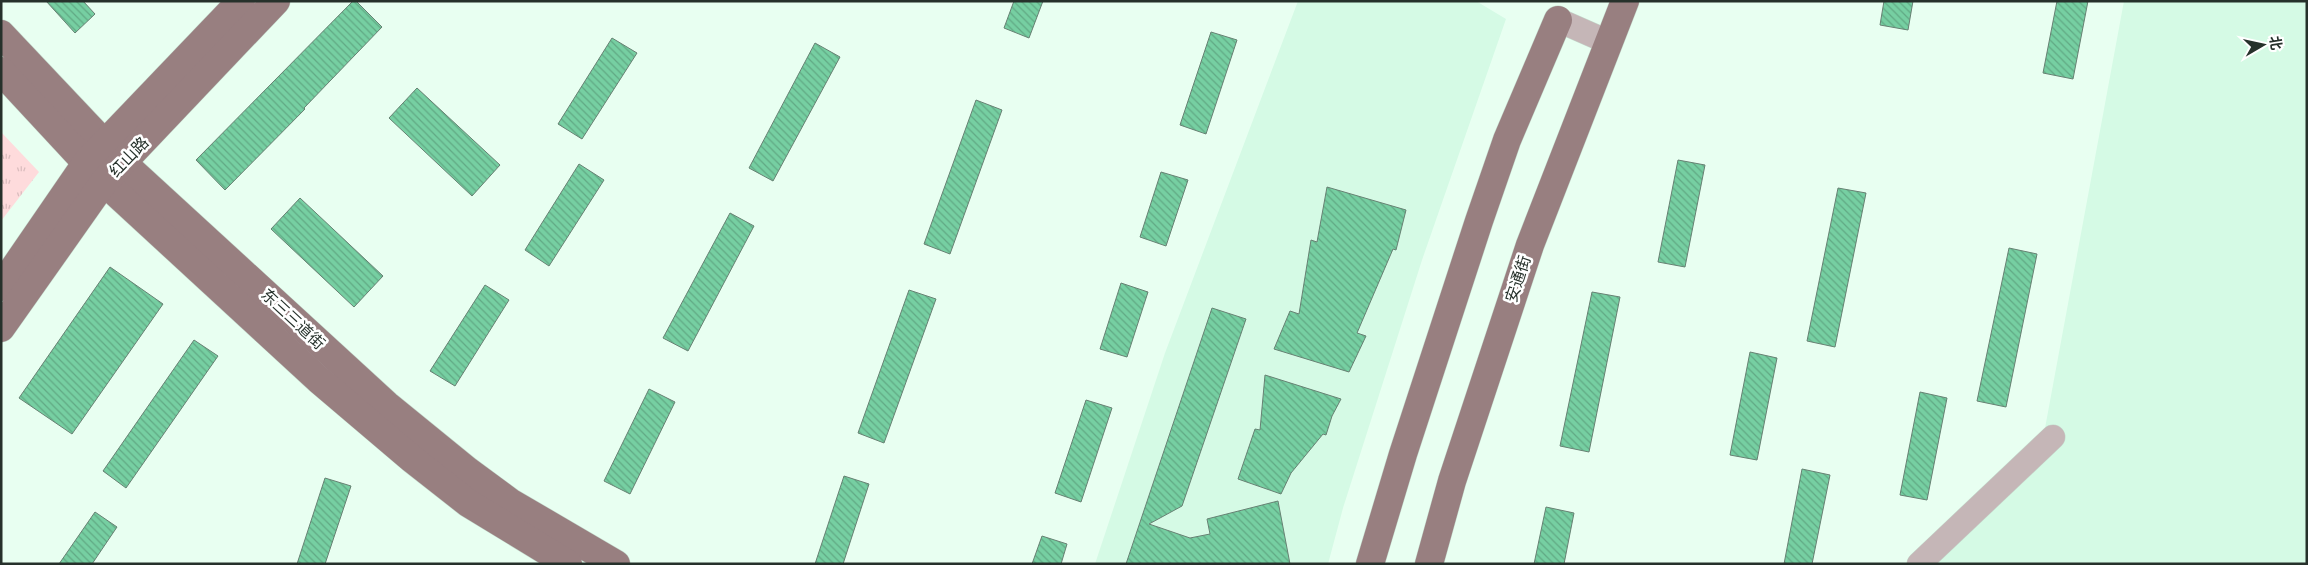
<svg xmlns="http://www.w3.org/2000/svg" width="2308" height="565" viewBox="0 0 2308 565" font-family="'DejaVu Sans','Noto Sans SC',sans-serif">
	<defs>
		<pattern id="park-tufts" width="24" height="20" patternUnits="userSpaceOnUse" patternTransform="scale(1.25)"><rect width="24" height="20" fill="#fedbdc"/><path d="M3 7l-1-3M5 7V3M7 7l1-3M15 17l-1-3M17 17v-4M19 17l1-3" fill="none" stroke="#dabcbd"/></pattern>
		<pattern id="building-back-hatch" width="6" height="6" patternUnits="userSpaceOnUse" patternTransform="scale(1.25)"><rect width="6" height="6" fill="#76cfa2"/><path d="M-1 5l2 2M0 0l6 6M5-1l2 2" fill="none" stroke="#61a984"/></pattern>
	</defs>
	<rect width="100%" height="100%" fill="#e8fff1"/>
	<g fill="#d5fae5">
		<path d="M1298,1h178l30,18 -84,241 -79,248 -15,56h-233l70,-211z"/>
		<path d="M2124,1h183v563h-398l134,-125z"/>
	</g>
	<path fill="url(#park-tufts)" d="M1,132l38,40 -38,49z"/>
	<g fill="url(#building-back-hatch)" stroke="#678173">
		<path d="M46,1h37l12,13 -20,19z"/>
		<path d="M353,1h3l26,26 -78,81 1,1 -80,81 -29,-30z"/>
		<path d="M1014,1h29l-14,37 -25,-10z"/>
		<path d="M1884,1h29l-5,29 -28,-5z"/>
		<path d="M2057,1h31l-15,78 -30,-6z"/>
		<path d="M1211,32l26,8 -31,94 -26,-9z"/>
		<path d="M612,38l25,15 -55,86 -24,-15z"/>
		<path d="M815,43l25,14 -67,124 -24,-13z"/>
		<path d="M417,88l83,77 -28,31 -83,-78z"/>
		<path d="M976,100l26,10 -52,144 -26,-10z"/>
		<path d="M1678,160l27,5 -20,102 -27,-5z"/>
		<path d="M579,164l25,16 -55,86 -24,-16z"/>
		<path d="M1161,172l27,8 -22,66 -26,-9z"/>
		<path d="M1327,187l79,23 -10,40 -3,-1 -36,84 9,3 -17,36 -75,-23 16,-38 9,3 12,-74 6,2z"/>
		<path d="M1838,188l28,5 -31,154 -28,-6z"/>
		<path d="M300,198l83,78 -29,31 -83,-78z"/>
		<path d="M730,213l24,13 -66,125 -25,-13z"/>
		<path d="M2009,248l28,6 -31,153 -29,-6z"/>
		<path d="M110,267l53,37 -91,130 -53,-36z"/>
		<path d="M1121,283l27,9 -21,65 -27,-8z"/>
		<path d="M485,285l24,15 -54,86 -25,-15z"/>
		<path d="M909,290l27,9 -52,144 -26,-10z"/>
		<path d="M1592,292l28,5 -31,155 -29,-6z"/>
		<path d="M1212,308l34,11 -64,187 -33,18 41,14 20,-4 -3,-15 71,-18 12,63h-164z"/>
		<path d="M194,340l24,16 -92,132 -23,-17z"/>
		<path d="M1750,352l27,6 -20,102 -27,-5z"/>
		<path d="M1265,375l76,24 -9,17 -6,19 -3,-1 -32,39 -10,21 -43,-15 17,-50 5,1z"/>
		<path d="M649,389l26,13 -45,92 -26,-13z"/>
		<path d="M1920,392l27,6 -20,102 -27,-5z"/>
		<path d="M1086,400l26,8 -31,94 -26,-9z"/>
		<path d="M1802,469l28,6 -18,89h-28z"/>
		<path d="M844,476l25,8 -26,80h-28z"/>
		<path d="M325,478l26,8 -26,78h-28z"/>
		<path d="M1546,507l28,6 -10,51h-30z"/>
		<path d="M95,512l22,15 -25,37h-33z"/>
		<path d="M1042,536l25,8 -6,20h-29z"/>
	</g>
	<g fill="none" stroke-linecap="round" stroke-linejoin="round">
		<g stroke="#c5dacd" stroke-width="25">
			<g id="minor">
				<path d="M1558,20l50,22"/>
				<path d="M1919,564l134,-127"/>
			</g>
		</g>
		<g stroke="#c5dacd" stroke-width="29">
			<g id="major">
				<path d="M1,34l122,129 264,242 81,66 42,31 106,62"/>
				<path d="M1,71l103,111 215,198 93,79 56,44 100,61"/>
				<path d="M1,287l86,-125 154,-161"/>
				<path d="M1,328l103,-146 172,-181"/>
				<path d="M1370,564l33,-110 76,-233 28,-81 51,-120"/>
				<path d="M1429,564l23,-83 78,-236 95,-244"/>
			</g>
		</g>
		<use href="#minor" stroke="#c5b6b7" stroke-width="24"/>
		<use href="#major" stroke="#987f80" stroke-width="28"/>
	</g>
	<g text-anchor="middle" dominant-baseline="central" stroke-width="5" stroke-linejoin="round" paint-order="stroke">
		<g font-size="16" fill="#26312b" stroke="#fff">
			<text transform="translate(129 157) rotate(-46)">红山路</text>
			<text transform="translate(1518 279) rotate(-72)">安通街</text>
			<text transform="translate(293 319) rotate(43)">东三三道街</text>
		</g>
	</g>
	<rect width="2308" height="565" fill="none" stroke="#26312b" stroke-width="5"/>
	<g transform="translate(2263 45) rotate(81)" stroke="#ffffff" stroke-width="4" paint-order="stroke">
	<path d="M0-4L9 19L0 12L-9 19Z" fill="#26312b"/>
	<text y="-8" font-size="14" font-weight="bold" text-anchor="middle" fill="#26312b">北</text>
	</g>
</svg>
